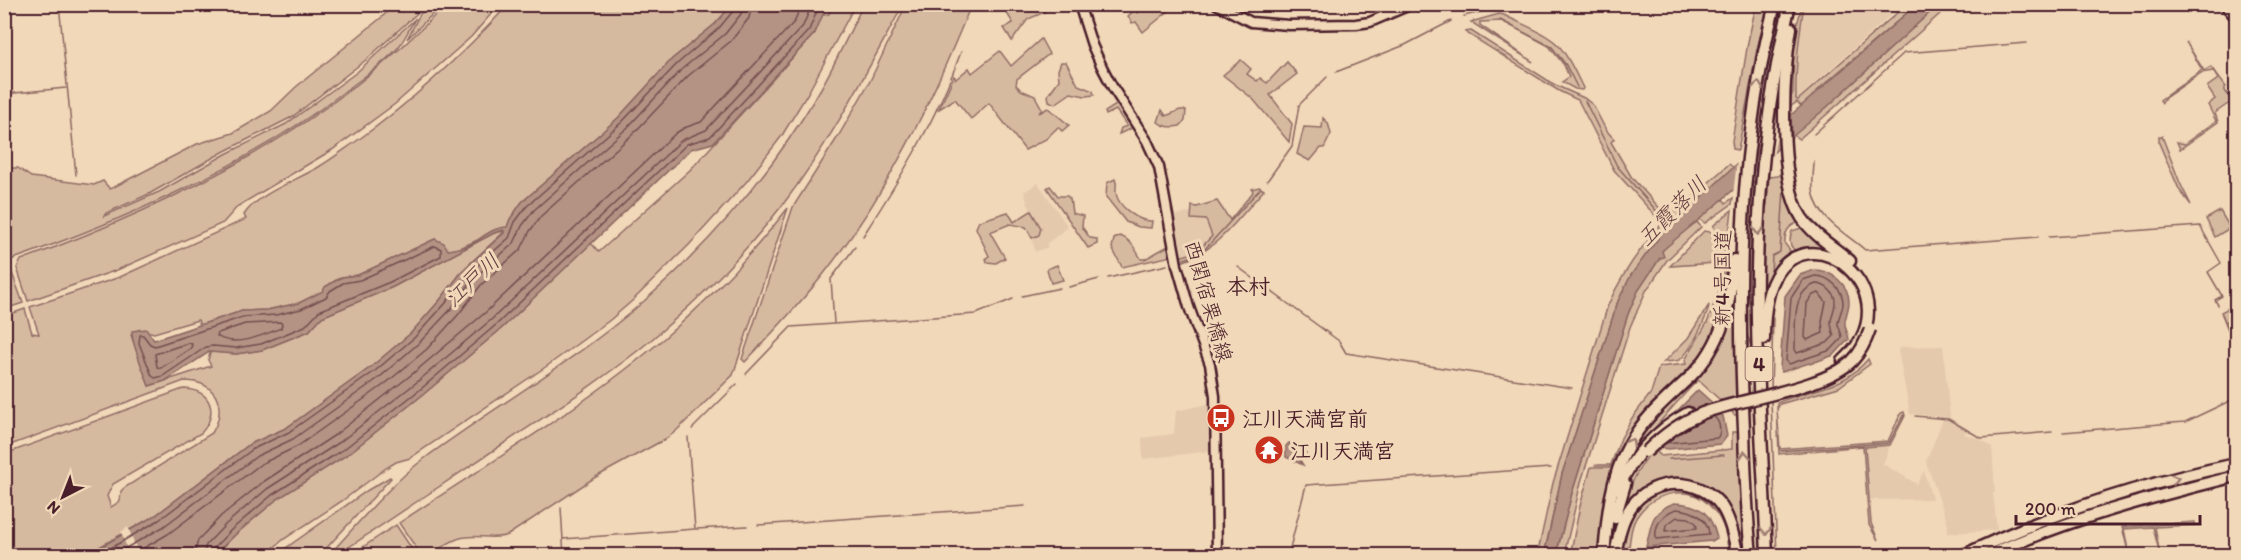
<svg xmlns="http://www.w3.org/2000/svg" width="2241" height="560" viewBox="0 0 2241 560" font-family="Itim,'Klee One',sans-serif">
	<rect width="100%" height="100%" fill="#f1d8b8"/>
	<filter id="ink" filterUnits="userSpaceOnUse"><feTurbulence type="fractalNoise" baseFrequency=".0167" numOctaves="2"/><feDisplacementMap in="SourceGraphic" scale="12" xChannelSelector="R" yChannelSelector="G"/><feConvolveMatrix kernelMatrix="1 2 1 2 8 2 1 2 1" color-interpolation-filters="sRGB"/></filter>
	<g filter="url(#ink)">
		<g fill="#e4c9ad">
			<path d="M1804,5h98l-106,95 1,-47z"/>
			<path d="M1038,183l30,44 -22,17 2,3 -13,5 -3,-14 7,-3 2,-7 -10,-17 -7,-19z"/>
			<path d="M1192,212v7l14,1 7,16 -16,16 -18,5 -7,-41z"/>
			<path d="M1943,346l7,72 17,10 -3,6 16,5 12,8 3,46h-2l4,37 -49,3v-9l-22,-62 18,-45 -34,-3 -12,-64 4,-3z"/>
			<path d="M1208,404l2,47 -67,8 -1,-21 32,-4 2,-23z"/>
			<path d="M1890,445l-7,19 34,20 7,-13 8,28 -64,1 -4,-54z"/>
		</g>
		<g fill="#d6baa0" stroke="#906c66" stroke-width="1.5">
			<path d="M446,4l53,1 -28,32 -76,67 -63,46 -94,56 -15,17 -106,47 -89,31 -11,-33 4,-8c156,-57 309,-133 425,-256z"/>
			<path d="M394,5h32l-59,54 -75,58 -69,35 -74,42 -43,19 -2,3 55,-24 67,-38 60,-30 71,-52 59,-54c-6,8 -10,19 -16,27 -9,14 -38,33 -52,44 -102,78 -223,131 -343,173v-94h13l13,9 63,8 9,-4 7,8 87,-45 36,-11 38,-22 25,-24 86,-70z"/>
			<path d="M431,5h11l-35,34 13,-25z"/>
			<path d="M508,5h224l-17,19 -43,35 -54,59 -96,84 -12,17 -3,9 -53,22h-6l-13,-11 -77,36 -17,2 -16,10 -1,4 -25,12 -32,7 -25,1 -42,14 -2,-5 -44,13 -14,-4 -9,6 18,51 62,-20 -3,-6 2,-7 3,-1 23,2 26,-4 47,-19 12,-14 72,-30 101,-54 11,-2 -41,38 -24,31 -29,33 -40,34 -85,61 -36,16 -94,71 -71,40h-80v-101l178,-65c29,0 36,25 18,44l-88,51 -6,12 4,11 9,-6 1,-10 3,-3 88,-55c16,-27 4,-52 -28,-52l-179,66v-131l20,-7 7,24 7,1 -9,-27 90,-30 126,-58 -2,-4c13,-21 51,-34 73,-47 14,-8 28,-19 41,-28 56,-40 104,-85 150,-135z"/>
			<path d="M832,5h23l-47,88 -27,44 -34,44 -58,64 -57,56 -22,19 -63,46 -137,92 -14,4 -10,6 -44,33 -58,38 -19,16 -51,1 22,-22 40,-34 72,-46 77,-61 76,-64 90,-86 8,9 92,-83 124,-136 6,-18 8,-1z"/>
			<path d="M863,5h40c-37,68 -72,136 -119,198 -39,50 -84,96 -133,137 -46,38 -98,71 -148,104 -55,37 -111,74 -166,111h-8c30,-32 60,-70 96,-97 72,-53 150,-97 218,-156 69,-60 131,-133 177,-212 16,-28 29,-57 43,-85z"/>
			<path d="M906,5h65c-40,98 -83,188 -149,271 -24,30 -51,58 -77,86l-3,-3 51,-152 46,-72 31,-54z"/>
			<path d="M1002,5h13l3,5 15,-5h7l5,7 -17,7 -16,22 -8,-13 9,-5z"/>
			<path d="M1149,5h27l-33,27 -7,-10 -4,1 -4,-7 7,-6 3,3 5,-5 2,1z"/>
			<path d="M1756,5h12l-11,44 -19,101 -5,-1 -1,-8 16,-99z"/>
			<path d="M1802,5h2c-5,31 -9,62 -8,94l2,1 108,-95h10l-94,81 -20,21 -5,-5 -7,5 1,-10 2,-5 1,-55z"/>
			<path d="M1938,5h12l-151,134 -6,-4 34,-28z"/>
			<path d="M1499,14l5,1c17,9 41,17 55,31 10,11 17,28 24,42l-1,2 -7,-1 -13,-7 7,-5 -5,-12 -15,-19 -47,-25 -22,1v3l53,37 -62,-40z"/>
			<path d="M1471,31l84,54 29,13 9,7 13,25 8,9 -3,3 21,36 34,37 -6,6 -46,-51 -36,-70 -19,-9 -94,-59z"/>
			<path d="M1041,39l8,15 -32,25 -1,6 5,5 14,6 7,13 -3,4 9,-5 21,17 -7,6 -4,-4 -12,12 -21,11 -36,-47 -18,16 -16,-20 -16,10 15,-33 2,3 13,-11 3,5 28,-22 11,15z"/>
			<path d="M2186,42l18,29 7,-4 15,20 -2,2 12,19 -8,-4 -13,9 3,9 -38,27 -3,-7 7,2 32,-23 -8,-16 7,-6 -8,-12 11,-8 -5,-8 -12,2 -36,25 -3,5 -2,-3 42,-30z"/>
			<path d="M1241,60l10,9 -4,5 10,7 3,-3 7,5 20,-21 10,12 -27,21 22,29 -3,18 -36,-43 -30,-24z"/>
			<path d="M1061,62h5l12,23 15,6 1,4 -9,1 -14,-3 -16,11 -6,-3 -1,-6 11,-15 -1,-10z"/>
			<path d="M1119,103l15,21 -2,4 -13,6 2,-6 6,-2 -11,-16 -10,5 -1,-3z"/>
			<path d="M1162,110l4,6 14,-6h6l-1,11 -5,5c-9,1 -15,2 -22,-4z"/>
			<path d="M1323,118l5,5 3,11 -7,14h-3l-11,13 -13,-7 7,-27 18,1z"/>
			<path d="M2159,136h3l18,47 11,22 -12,-16 -20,-46z"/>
			<path d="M1729,164l5,4 -5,6 -41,35 -4,-4z"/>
			<path d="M1783,170l19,52c-13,2 -18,10 -17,22l9,12 -6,3 -26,63 -1,-55 4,-62h2l2,-28 9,-1z"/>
			<path d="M1759,177l-6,134 -2,-8 -2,-1 -2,-15 -2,-1 5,-101z"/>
			<path d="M1115,179c3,6 0,8 1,14 2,14 23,29 36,28l-1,7 -12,-1 -13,-5 -20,-25 1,-14z"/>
			<path d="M1050,186l8,10h9l3,3 2,14 11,3 -1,11 8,11 7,1v5l-9,4 -41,-60z"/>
			<path d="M1259,187l5,3c-25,27 -48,62 -83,72l-2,-5 18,-5 15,-16 -6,-16 -15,-1 1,-13 5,1 20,-6 13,19 23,-28 -1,-3z"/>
			<path d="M1733,198l-1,6 -27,19 -6,-4 24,-20 3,4z"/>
			<path d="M788,208l-55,167 -57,56 -9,7 -73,40 -86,57c-16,6 -33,-2 -48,3 -14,4 -27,18 -39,17l-22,-32c88,-59 182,-114 263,-183 46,-39 89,-85 126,-132z"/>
			<path d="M1676,209h5l4,3c-29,26 -49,54 -67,89l-56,173 -18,81 -7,1 16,-73 55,-178c17,-38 39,-67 68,-96z"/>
			<path d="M1732,210l-8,66 -2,2 2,-36 -11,-16z"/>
			<path d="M1031,211l10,17 -2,7 -7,3 -6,-11 -16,-3 -20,8 15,26 -9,5 -9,-1 -1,-4 3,-2 -13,-28 3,-7 29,-9 6,10z"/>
			<path d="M2220,211l10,17 -15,9 -9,-18z"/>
			<path d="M1697,222l4,5 -34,33 -21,31 -16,36 -49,155 -17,73 -8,1 16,-63 56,-179 10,-23 24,-36v-4l23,-22z"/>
			<path d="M1804,227l27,26c-17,0 -49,7 -39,-22z"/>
			<path d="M1704,231l6,1 9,8v17l-3,6 -46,3z"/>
			<path d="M1119,236c11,2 17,14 22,23h4l25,-14 2,11 -50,11 -10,-19 2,-9z"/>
			<path d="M5,265l6,5 12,33 -18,6z"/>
			<path d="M1057,265l6,15 -12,3 -4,-14z"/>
			<path d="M1727,286l-1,13 -13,39 -10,16 -42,43 -42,57 -13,43 -9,58 -27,1 10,-50 11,-39h19l11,-29 11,-20 19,-25 8,-26 27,-3 -1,-4 22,-37 13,-35z"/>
			<path d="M1732,301h3l3,114h-4l-3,-5 -33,-30c-25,25 -47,52 -70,80l-2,-1 20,-33 50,-51z"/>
			<path d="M2236,304v36l-2,1 -13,-29z"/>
			<path d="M1709,305c-1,10 -19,49 -30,55 -5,2 -11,1 -15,2l24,-24z"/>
			<path d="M1744,323l9,30v13h-7z"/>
			<path d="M1868,359l2,5 -31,23 -59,17 -3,5 3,40 108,-8 13,-28 3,-1 1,4 -15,29 -25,2 6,76 7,17 -9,-15 -6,-79 -84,8 -2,-49v-2c35,-15 65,-13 91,-44z"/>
			<path d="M1732,432h6l4,104 -5,1 -18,-39 -57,-16 -42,39c6,-27 15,-51 34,-72l7,7 71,-7z"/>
			<path d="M390,477l1,1 -71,77h-44l92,-65z"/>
			<path d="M1672,488c44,6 51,22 61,62h-5c-1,-15 -6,-32 -17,-43 -20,-23 -56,-16 -73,8 -8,10 -8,28 -10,40l-8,-1c4,-21 9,-48 29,-59 7,-3 16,-5 23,-7z"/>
			<path d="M2195,522v3l-40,2 5,28 -7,-28 -29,2 5,26 -7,-28z"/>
			<path d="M396,525l20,30h-65z"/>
		</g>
		<g fill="#b49384" stroke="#8a6560" stroke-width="1.5">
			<path d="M732,5h95l-12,28 -102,110 -22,6 -190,180 -76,64 -77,61 -72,46 -40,34 -22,21 -129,1 71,-41 94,-71 36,-16 85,-61 40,-34 29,-33 24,-31 41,-37 -2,-2 -9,3 -101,54 -71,30 -13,14 -47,19 -26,4 -27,-2 -44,29 -16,5c-4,-11 -19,-47 -17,-55l14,-2 8,11 88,-29 25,-1 32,-7 24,-12 2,-4 17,-10 16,-2 77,-36 9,4 4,7c6,-1 12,-2 19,-4 13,-6 25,-19 40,-19l3,-8 12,-17 96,-84 54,-59 43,-35z"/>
			<path d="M1916,5h22l-111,102 -35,30 -1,-22z"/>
			<path d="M1782,123l1,21c-20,18 -40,38 -61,56 -20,18 -40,33 -60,51l2,6 -4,1 -22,33 -10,23 -56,179 -16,62 -12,1 18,-82 56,-173 13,-26 31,-42z"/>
			<path d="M1814,270c17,0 35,14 35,32 0,6 -3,13 -4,19 -1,6 3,12 4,18l-15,16 -24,9 -1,-1 -27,9 -2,-4 5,-72 15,-21z"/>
			<path d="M1698,390l19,17v4l6,5 4,20 -6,8 -53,5 -6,-1 -9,-8 19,-24z"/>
			<path d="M1289,443l17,10 -1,3 -7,1 5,8 -17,-8v-11z"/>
			<path d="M1674,503c27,1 37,10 43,35l-5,3 -66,6c6,-23 3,-34 28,-44z"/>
		</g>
		<g fill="#f1d8b8">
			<path d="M1779,122l-6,35 -18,17 3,-33z"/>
			<path d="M1757,142l-3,33 -21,19 4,-33z"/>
			<path d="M128,527l11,28h-10l-6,-18 -2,-5z"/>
		</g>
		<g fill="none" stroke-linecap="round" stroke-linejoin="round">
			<g stroke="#744d4f" stroke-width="1.5">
				<path d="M435,246l6,3v7l-51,26 -71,29 -14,15 -44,18 -25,4 -23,-2 -7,1 -43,29 -8,2 -3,-2 -13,-33 1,-8h3l7,9 5,2 88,-29 33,-2 25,-6 25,-12 4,-6 13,-8 17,-3z"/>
				<path d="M1815,276c14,0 29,13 28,29 -1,6 -5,12 -5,19 1,5 4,9 4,14l-11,12 -42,14 -3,-3 5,-63 12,-18z"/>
				<path d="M1816,284c9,0 20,9 19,19 0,6 -4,13 -4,19 0,5 2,10 3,14l-7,7 -30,10 -2,-3c1,-22 -5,-58 21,-66z"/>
				<path d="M1819,293l7,9 -4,19 1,12 -16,7 -2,-3 2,-34 6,-8z"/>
				<path d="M280,322l2,2 -1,4c-17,7 -47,20 -64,8l1,-3 27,-9z"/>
				<path d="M188,343l4,1 -1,4 -30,20 -4,-1 -2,-13z"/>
				<path d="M1666,443l51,-5c5,-5 3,-17 -3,-21"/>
				<path d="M1676,509c16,1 32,8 33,25l-53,5c-2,-14 6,-25 20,-30z"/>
				<path d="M1677,517l12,1 7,5 1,5 -32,3 1,-6z"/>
				<path d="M97,556l62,-36 94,-71 36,-17 86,-61 40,-34 30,-33 24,-31 40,-35 6,-16 12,-16 95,-84 55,-58 42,-36 15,-18 2,-6"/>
				<path d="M112,556l51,-29 94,-71 36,-17 87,-62 40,-35 31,-33 23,-31 40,-35 8,-17 12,-16 93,-82 55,-59 43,-35 16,-20 2,-10"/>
				<path d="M130,556l38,-22 93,-70 37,-18 87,-62 42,-35 31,-34 23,-30 40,-36 9,-18 11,-15 92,-82 55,-58 43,-35 18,-23 3,-14"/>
				<path d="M194,556l4,-16 23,-24 42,-34 72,-47 76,-60 75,-63 190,-179 8,-5 17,-6 94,-101 6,-17"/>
				<path d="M203,556l3,-11 20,-21 41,-35 73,-47 77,-60 75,-63 190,-179 24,-10 97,-104 9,-22"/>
				<path d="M211,556l1,-6 19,-20 41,-35 72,-46 78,-61 75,-64 190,-180 23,-7 99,-107 11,-26"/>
			</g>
			<g stroke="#8a6560" stroke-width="1.5">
				<path d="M59,4l17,171"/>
				<path d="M1464,16l50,-12"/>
				<path d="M1500,20l52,27 14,18 11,22"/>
				<path d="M1336,72l69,-27 46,-24"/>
				<path d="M4,94l62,-6"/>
				<path d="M1585,101l32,65 44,50"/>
				<path d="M1814,134l90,-81 123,-10"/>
				<path d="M1814,161c0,11 -3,24 0,34 6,26 33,39 51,55l173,-13"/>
				<path d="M1267,181l25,-35 7,-41 28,-28"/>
				<path d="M863,236c38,-59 74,-117 98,-184"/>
				<path d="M2049,237l151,-11 21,37 -13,9 14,24 -7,4 3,5"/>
				<path d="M1184,259l13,-4 8,-6 55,-60"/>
				<path d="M1238,267l101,74 7,12 226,35"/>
				<path d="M1108,278l59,-13"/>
				<path d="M1069,287l30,-8"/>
				<path d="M1764,293l7,-20 1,-17 8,-4 4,-63 -3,-14"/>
				<path d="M1022,296l38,-8"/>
				<path d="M2222,314l14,37"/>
				<path d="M834,323l-3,-44 24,-32"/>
				<path d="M746,374l45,-47 185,-13 37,-15"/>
				<path d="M1771,390l2,-72"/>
				<path d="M1771,401l6,155"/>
				<path d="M1915,416l33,3 33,19 71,-6"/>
				<path d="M692,429l45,-45"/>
				<path d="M2063,432l122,-10 51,-24"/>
				<path d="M1781,451l108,-8 15,-28"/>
				<path d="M1669,459l55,-4"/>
				<path d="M1595,465h15"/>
				<path d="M561,508l3,48"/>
				<path d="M758,525l267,-19"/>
				<path d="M696,529l51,-3"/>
				<path d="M563,539l132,-10 -7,-92"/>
				<path d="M1288,556l18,-71 245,-17"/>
			</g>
			<g stroke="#4a1f2b" stroke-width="13">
				<g id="secondary">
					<path d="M1079,4l13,41 10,22 11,21 34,53 12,26 18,98 12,42 21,57 5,32 2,160"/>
					<path d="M1216,4l35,18 38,3 67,-1 14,-2 42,-18"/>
					<path d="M2224,4l12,14"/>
					<path d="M4,240l1,1"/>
				</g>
			</g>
			<g stroke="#4a1f2b" stroke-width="15">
				<g id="highway">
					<path d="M1791,28c-8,44 -14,152 11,190 12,18 32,29 48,43"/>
					<path d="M1764,339c0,-18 1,-37 8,-55 34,-79 145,11 71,77"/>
					<path d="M1618,489c15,-34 37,-58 70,-76"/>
					<path d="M1615,518l10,-34"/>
					<path d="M1604,556c3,-38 6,-78 25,-111 15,-28 39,-47 61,-68 34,-34 40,-72 44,-117"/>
					<path d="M1615,556c3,-17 6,-35 16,-49 22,-31 69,-31 91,0 9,14 12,32 16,49"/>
					<path d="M1751,556c-4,-43 -6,-85 -7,-127 -7,-142 -5,-286 31,-425"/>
					<path d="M1767,556c-3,-79 -9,-158 -10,-236 -2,-106 8,-213 33,-316"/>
					<path d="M1962,556c87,-43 180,-72 274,-92"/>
					<path d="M1987,556c80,-37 165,-59 249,-80"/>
				</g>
			</g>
			<use href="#secondary" stroke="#f1d8b8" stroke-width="8"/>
			<use href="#highway" stroke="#f1d8b8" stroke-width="10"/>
			<g stroke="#4a1f2b" stroke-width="15" stroke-linecap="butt">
				<path id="highway-bridge" d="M1646,452c17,-17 35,-30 57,-39 40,-15 120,-24 149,-52 9,-9 14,-20 18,-32"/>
			</g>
			<use href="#highway-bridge" stroke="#f1d8b8" stroke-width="10"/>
		</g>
		<defs><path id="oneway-chevron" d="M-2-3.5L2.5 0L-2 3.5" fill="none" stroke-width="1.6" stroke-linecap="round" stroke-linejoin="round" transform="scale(1.5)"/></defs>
		<g stroke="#9e7c72">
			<use href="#oneway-chevron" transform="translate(1758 85) rotate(-81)"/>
			<use href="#oneway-chevron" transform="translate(1758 231) rotate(93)"/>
			<use href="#oneway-chevron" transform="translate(1631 442) rotate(-60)"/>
			<use href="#oneway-chevron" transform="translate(1745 455) rotate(-93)"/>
			<use href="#oneway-chevron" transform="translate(2175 479) rotate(-14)"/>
			<use href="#oneway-chevron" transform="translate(1766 531) rotate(88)"/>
		</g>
	</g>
	<defs>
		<g id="bus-disc" transform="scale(1.5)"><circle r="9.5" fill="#c8321e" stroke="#f1d8b8"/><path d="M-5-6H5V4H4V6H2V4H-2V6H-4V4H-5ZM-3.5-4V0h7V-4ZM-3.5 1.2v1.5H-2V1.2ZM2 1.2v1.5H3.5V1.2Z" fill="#fff"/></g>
		<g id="temple-disc" transform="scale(1.5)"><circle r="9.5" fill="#c8321e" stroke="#f1d8b8"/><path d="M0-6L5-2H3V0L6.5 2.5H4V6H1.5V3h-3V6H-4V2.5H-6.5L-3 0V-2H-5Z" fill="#fff"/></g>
	</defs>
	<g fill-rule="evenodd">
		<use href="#bus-disc" x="1221" y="418"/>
		<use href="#temple-disc" x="1269" y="450"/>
	</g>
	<g text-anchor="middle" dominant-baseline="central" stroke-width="6" stroke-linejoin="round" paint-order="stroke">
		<rect fill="#f1d8b8" stroke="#7c5655" stroke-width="1.5" x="1745.5" y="347" width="27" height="34" rx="4.5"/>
		<g font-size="20" font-weight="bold" fill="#4a1f2b">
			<text x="1759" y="364">4</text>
		</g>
		<g font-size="21" fill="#4a1f2b" stroke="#f1d8b8">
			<text transform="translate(1722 278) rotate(-89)">新4号国道</text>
			<text transform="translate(1209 301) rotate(74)">西関宿栗橋線</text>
		</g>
		<g font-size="21" font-weight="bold" fill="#4a1f2b" stroke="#f1d8b8" text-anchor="start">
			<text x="1242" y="418">江川天満宮前</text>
			<text x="1290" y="450">江川天満宮</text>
		</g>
		<g font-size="22" font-style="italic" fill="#643c41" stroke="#f1d8b8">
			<text transform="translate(1672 211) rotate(-45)">五霞落川</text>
			<text transform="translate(472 280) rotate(-43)">江戸川</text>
		</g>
		<g font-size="22" font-weight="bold" fill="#4a1f2b" stroke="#f1d8b8">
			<text x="1248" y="286">本村</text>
		</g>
	</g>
	<rect width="2241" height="560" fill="none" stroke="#f1d8b8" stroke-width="24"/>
	<rect x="12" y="12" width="2217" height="536" fill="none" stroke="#4a1f2b" stroke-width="2" filter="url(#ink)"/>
	<g transform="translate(63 497) rotate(222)" stroke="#f1d8b8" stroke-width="4.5" paint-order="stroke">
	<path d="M0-4.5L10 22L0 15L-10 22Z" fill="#4a1f2b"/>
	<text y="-9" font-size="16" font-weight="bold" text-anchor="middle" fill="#4a1f2b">N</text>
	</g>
	<path d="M2016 515v9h184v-9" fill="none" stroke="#4a1f2b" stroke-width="3"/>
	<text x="2025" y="515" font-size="18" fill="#4a1f2b" stroke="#f1d8b8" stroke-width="4.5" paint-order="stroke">200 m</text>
</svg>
